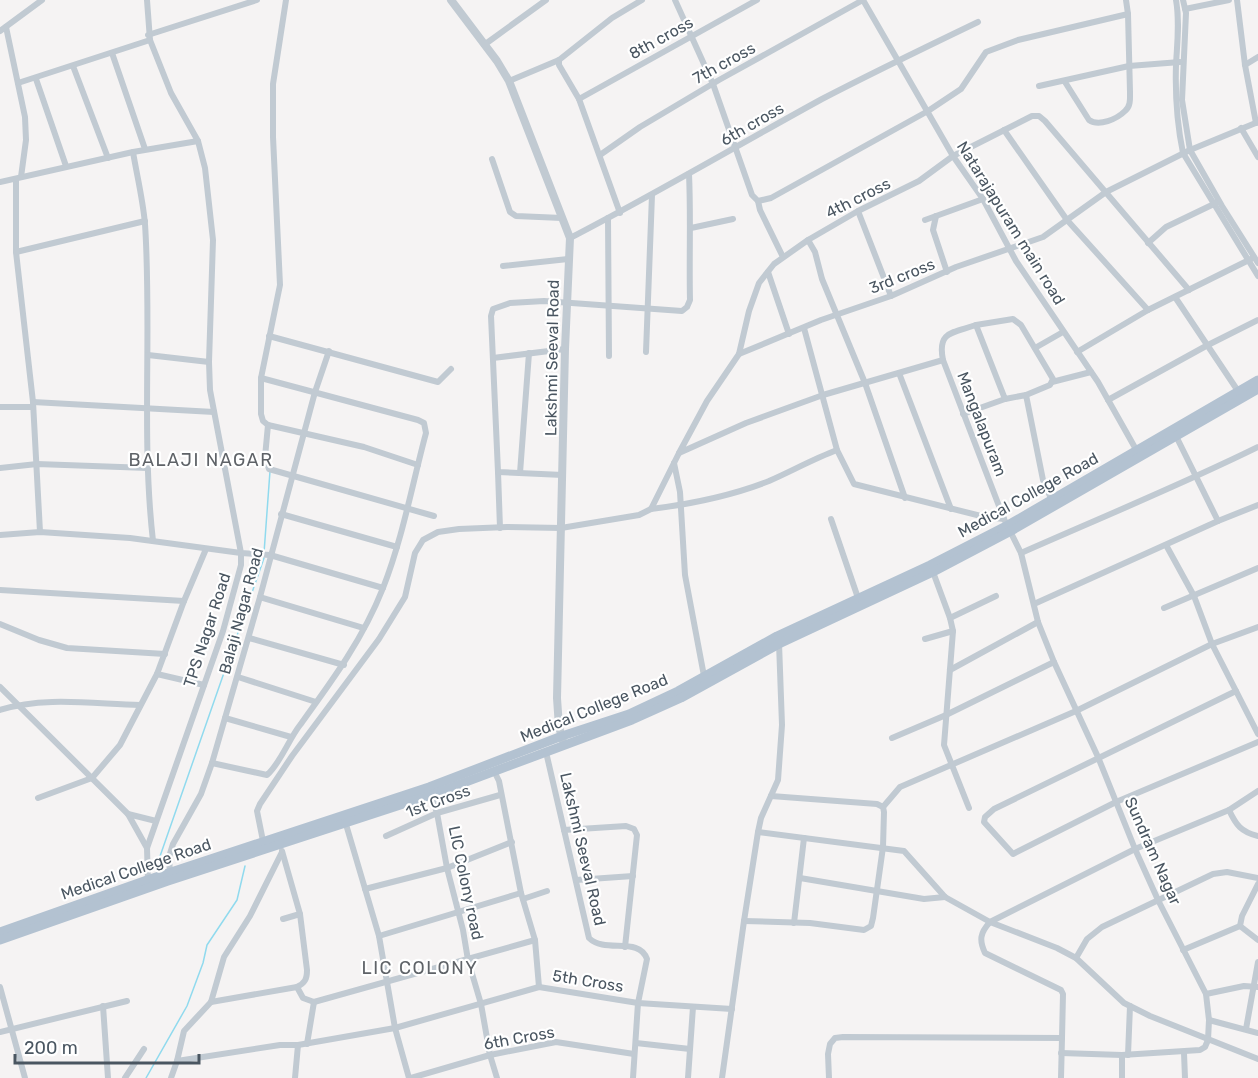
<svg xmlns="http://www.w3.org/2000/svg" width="1258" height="1078" viewBox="0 0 1258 1078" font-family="Rubik,sans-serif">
	<rect width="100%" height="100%" fill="#f5f3f3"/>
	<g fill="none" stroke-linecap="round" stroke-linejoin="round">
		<g stroke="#90daee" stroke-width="1.5">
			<path d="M264,553l6,-82"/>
			<path d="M158,862l106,-304"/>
			<path d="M146,1078l41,-72 16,-43 4,-18 30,-45 8,-34"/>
		</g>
		<g stroke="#c1cad2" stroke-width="6">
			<path d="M147,0l3,40 21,53 27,48 7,27 8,72 -4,122 1,28 31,163v12l-18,66 -76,217 1,34"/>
			<path d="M286,0l-13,84v53l7,148 -19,93v36l2,7 5,4 96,22 54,18"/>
			<path d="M675,0l38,84 39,111 6,6 13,-3 157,-87 33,-22 25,-37 32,-12 110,-26 -2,-14"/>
			<path d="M863,0l90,156 30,43 33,62 82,121 40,71"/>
			<path d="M1176,0c4,22 1,44 0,65 -1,31 1,59 7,88l75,123"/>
			<path d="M1183,0l3,13 -4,87 8,50 32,56 36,57"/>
			<path d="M1237,0l8,65 11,58"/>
			<path d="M1185,9l44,-9"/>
			<path d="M6,27l19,90 1,23 -5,37"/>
			<path d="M0,31l42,-31"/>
			<path d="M148,35l109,-35"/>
			<path d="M484,45l62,-45"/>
			<path d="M112,53l33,96"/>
			<path d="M559,60v5l20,34 41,114"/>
			<path d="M1245,65l13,-8"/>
			<path d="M73,66l35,92"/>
			<path d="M36,79l30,87"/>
			<path d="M509,81l50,-21 53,-42 30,-18"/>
			<path d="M1065,82l24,38c10,7 28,-1 36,-9 6,-5 5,-13 5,-19l-2,-78"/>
			<path d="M18,83l132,-43"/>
			<path d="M1039,86l90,-20 51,-4"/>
			<path d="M579,99l178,-99"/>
			<path d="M1241,128l17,29"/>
			<path d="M1004,130l63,90 81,90"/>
			<path d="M133,152c4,24 10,48 12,72 7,106 -4,212 8,317"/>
			<path d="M600,155l40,-28 79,-47 144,-80"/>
			<path d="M492,159l18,53 6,4 46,2"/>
			<path d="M16,179v73l17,150 7,130"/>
			<path d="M0,182l133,-30 65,-11"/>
			<path d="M758,201l2,9 23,47"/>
			<path d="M858,211l33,85"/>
			<path d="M936,216l-3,14 14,42"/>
			<path d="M608,218l1,138"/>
			<path d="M925,220l58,-21"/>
			<path d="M691,228l42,-9"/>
			<path d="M570,238c85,-44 168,-93 252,-139 52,-27 104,-52 156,-77"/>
			<path d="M808,240l7,12 7,27 43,104 40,115"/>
			<path d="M1148,243l18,-16 50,-24"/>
			<path d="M16,252l129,-31"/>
			<path d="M503,266l65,-7"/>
			<path d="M768,272l21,62"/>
			<path d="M1175,297l63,94"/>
			<path d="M976,325l37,-6 8,6 32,54 -3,6 -24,10"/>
			<path d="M804,328l33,122 17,34 131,33 19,2"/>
			<path d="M269,336l169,46 13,-13"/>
			<path d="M1035,348l28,-16"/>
			<path d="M646,352l6,-157"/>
			<path d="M1077,352l71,-42 103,-51"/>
			<path d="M739,354l10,-43 10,-28 15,-19 34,-24 50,-29 61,-30 34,-25 79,-40h7l6,5 144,169"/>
			<path d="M148,355l61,7"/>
			<path d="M493,358l72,-9"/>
			<path d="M943,360l61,159 17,34 17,69 16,40 44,95 37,92 23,51 48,94 3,26 -1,20 -3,7 -5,3 -78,5 -61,-2"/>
			<path d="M899,373l52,136"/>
			<path d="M1052,382l39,-10"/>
			<path d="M1108,400l98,-54 52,-26"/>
			<path d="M33,402l181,10"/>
			<path d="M0,407h33"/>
			<path d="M963,414l42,-15"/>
			<path d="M268,425l-3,32 4,12 165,47"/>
			<path d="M674,463l6,29 5,83 19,101"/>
			<path d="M0,468l37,-4 111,4"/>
			<path d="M498,472l2,56"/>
			<path d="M520,473l9,-120"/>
			<path d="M563,475l-65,-3 -7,-156 2,-7 17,-6 34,-2 138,10 5,-4 3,-7c-1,-42 1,-84 -1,-126"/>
			<path d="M1053,503l-10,-23 -17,-85 -21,4 -29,-74c-23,8 -39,6 -33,35l-120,35 -77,28 -67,30 28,-52 32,-47 82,-34 70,-24 65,-29 87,-30 63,-45 84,-42 68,-28"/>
			<path d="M651,509c40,-5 80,-13 118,-28 23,-10 44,-22 68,-31"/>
			<path d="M281,514l116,33"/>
			<path d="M831,519l27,79"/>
			<path d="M1218,521l40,-16"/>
			<path d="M0,535l40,-3 90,6 111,15 29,2 113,33"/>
			<path d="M1166,545l28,51 18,48 46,90"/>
			<path d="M1021,553c79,-35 160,-68 237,-106"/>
			<path d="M933,572l17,46 3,13 -9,114 25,63"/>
			<path d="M0,590l184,11"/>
			<path d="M260,597l104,31"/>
			<path d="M1034,604l184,-83 -42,-85"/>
			<path d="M1164,608l94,-40"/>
			<path d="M950,618l46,-22"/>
			<path d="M0,624l39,16 28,8 98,6"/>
			<path d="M249,638l95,27"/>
			<path d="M925,639l28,-8"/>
			<path d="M950,670l88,-48"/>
			<path d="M157,674l47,11"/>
			<path d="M238,677l78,25"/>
			<path d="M0,687l128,127"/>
			<path d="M1236,691l-242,118 -9,8 -1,5 29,32 103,-52 142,-60"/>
			<path d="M0,710c44,-14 94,-6 140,-5"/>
			<path d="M225,718l66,19"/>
			<path d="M892,738l54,-23 108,-53"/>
			<path d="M546,752l43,186c16,16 50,-2 58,21l-9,44 -5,75"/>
			<path d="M212,763l55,12c13,-11 22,-36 33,-50 32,-44 63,-86 83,-137 20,-51 29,-103 43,-155l-2,-10 -6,-3 -157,-42"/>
			<path d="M495,773l4,8 22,112 14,47 4,47"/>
			<path d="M431,794l6,19 10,55 16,62 5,30 13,44 9,51 7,23"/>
			<path d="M38,798l54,-20 28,-33 37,-71 27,-73 22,-52"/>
			<path d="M883,807l17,-20 176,-76 136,-67 46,-17"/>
			<path d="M1229,810c7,15 12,22 29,26"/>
			<path d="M345,821l34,115 16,92 14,50"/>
			<path d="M564,830l62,-4 8,3 3,6 -12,112"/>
			<path d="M758,832l146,19 41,46 45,25 67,26 19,10 48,45 26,13 108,43"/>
			<path d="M386,836l51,-23 63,-18"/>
			<path d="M263,841l-6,-30 3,-7 32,-48 87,-117 26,-42 10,-44 8,-13 15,-8 21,-3 48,-2 54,1 78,-13 12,-6 28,-56"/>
			<path d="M147,848l-19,-34 28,7"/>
			<path d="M282,851l18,63 -17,5"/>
			<path d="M170,873l-1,-16 4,-13 28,-50 11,-31 48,-166 55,-205 14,-41"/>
			<path d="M800,878l124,21 21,-2"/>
			<path d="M576,880l57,-4"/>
			<path d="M1258,884l-16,32 -2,10 18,14"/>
			<path d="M365,889l82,-21 65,-26"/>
			<path d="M523,899l24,-8"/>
			<path d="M744,921l66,2 54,7 7,-4 2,-8 10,-71 1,-35 -1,-5 -6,-3 -106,-8"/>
			<path d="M794,923l10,-85"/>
			<path d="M379,936l142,-43"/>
			<path d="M1183,950l57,-24"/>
			<path d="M1076,958l11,-19 15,-12 111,-53 14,-2 31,6"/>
			<path d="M0,987l25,91"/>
			<path d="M297,987l6,11 11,4 221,-62"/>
			<path d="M1206,994l38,-8 14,1"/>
			<path d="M211,1002l86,-15c8,-4 10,-8 10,-17l-7,-56"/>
			<path d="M103,1006l5,72"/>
			<path d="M1209,1020l49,13"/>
			<path d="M1246,1029l12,-67"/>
			<path d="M0,1032l127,-31"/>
			<path d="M1062,1038l1,-44 -2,-4 -76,-37c-6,-13 -5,-20 5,-31l145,-73 94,-39 29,-19"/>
			<path d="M636,1043l54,6"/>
			<path d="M307,1044l7,-42"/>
			<path d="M1184,1053l1,25"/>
			<path d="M1122,1055v23"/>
			<path d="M1128,1055l2,-49"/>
			<path d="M177,1061l103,-16h18l97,-17 144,-41 99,16 94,6"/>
			<path d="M125,1078l19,-29"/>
			<path d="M171,1078l6,-17 7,-30 27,-29 13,-45 26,-41 32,-64"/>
			<path d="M295,1078l3,-33"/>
			<path d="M411,1078l79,-23 66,-13 78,12"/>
			<path d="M688,1078l5,-71"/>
			<path d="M722,1078l22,-157 14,-89 3,-14 17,-38 4,-55 -3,-82"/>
			<path d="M829,1078l-1,-24 2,-10 5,-6 8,-1 219,1 -1,40"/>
		</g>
		<path stroke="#c1cad2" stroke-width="8" d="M451,0l46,61 12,20 61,157 -5,111 -8,349 2,29 4,14"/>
		<g stroke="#b3c2d1" stroke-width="9">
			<path d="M0,932l147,-52 282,-93 133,-51 67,-22 49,-23 99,-55 153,-71 78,-40 250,-145"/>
			<path d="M0,940l168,-59 263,-86 201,-75 49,-22 98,-54 154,-72 78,-41 247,-142"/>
		</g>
	</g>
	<g text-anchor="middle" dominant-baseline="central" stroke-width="4.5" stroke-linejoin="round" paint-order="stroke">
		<g font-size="16" fill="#4a5661" stroke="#fff">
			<text transform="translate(661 38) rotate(-29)">8th cross</text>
			<text transform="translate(724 63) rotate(-29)">7th cross</text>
			<text transform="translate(752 124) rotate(-30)">6th cross</text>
			<text transform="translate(858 198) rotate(-27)">4th cross</text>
			<text transform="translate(1011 223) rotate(58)">Natarajapuram main road</text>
			<text transform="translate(902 276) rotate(-22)">3rd cross</text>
			<text transform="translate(552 358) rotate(-89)">Lakshmi Seeval Road</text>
			<text transform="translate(982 424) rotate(69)">Mangalapuram</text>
			<text transform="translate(1028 495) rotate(-29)">Medical College Road</text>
			<text transform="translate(241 611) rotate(-75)">Balaji Nagar Road</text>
			<text transform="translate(207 630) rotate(-72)">TPS Nagar Road</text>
			<text transform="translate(594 708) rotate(-22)">Medical College Road</text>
			<text transform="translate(438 801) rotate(-20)">1st Cross</text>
			<text transform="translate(583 849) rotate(77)">Lakshmi Seeval Road</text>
			<text transform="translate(1153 851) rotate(66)">Sundram Nagar</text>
			<text transform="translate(136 869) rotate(-19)">Medical College Road</text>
			<text transform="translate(466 883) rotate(78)">LIC Colony road</text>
			<text transform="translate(588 981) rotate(9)">5th Cross</text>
			<text transform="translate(519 1038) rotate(-10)">6th Cross</text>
		</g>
		<g font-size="18" letter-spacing="1.5" fill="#5f6368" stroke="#fff">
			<text x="201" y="460">BALAJI NAGAR</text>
			<text x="420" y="968">LIC COLONY</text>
		</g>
	</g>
	<path d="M15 1054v9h184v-9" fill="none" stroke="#4a5661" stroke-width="3"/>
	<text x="24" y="1054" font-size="18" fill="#4a5661" stroke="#ffffff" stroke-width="4.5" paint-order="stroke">200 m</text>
</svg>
